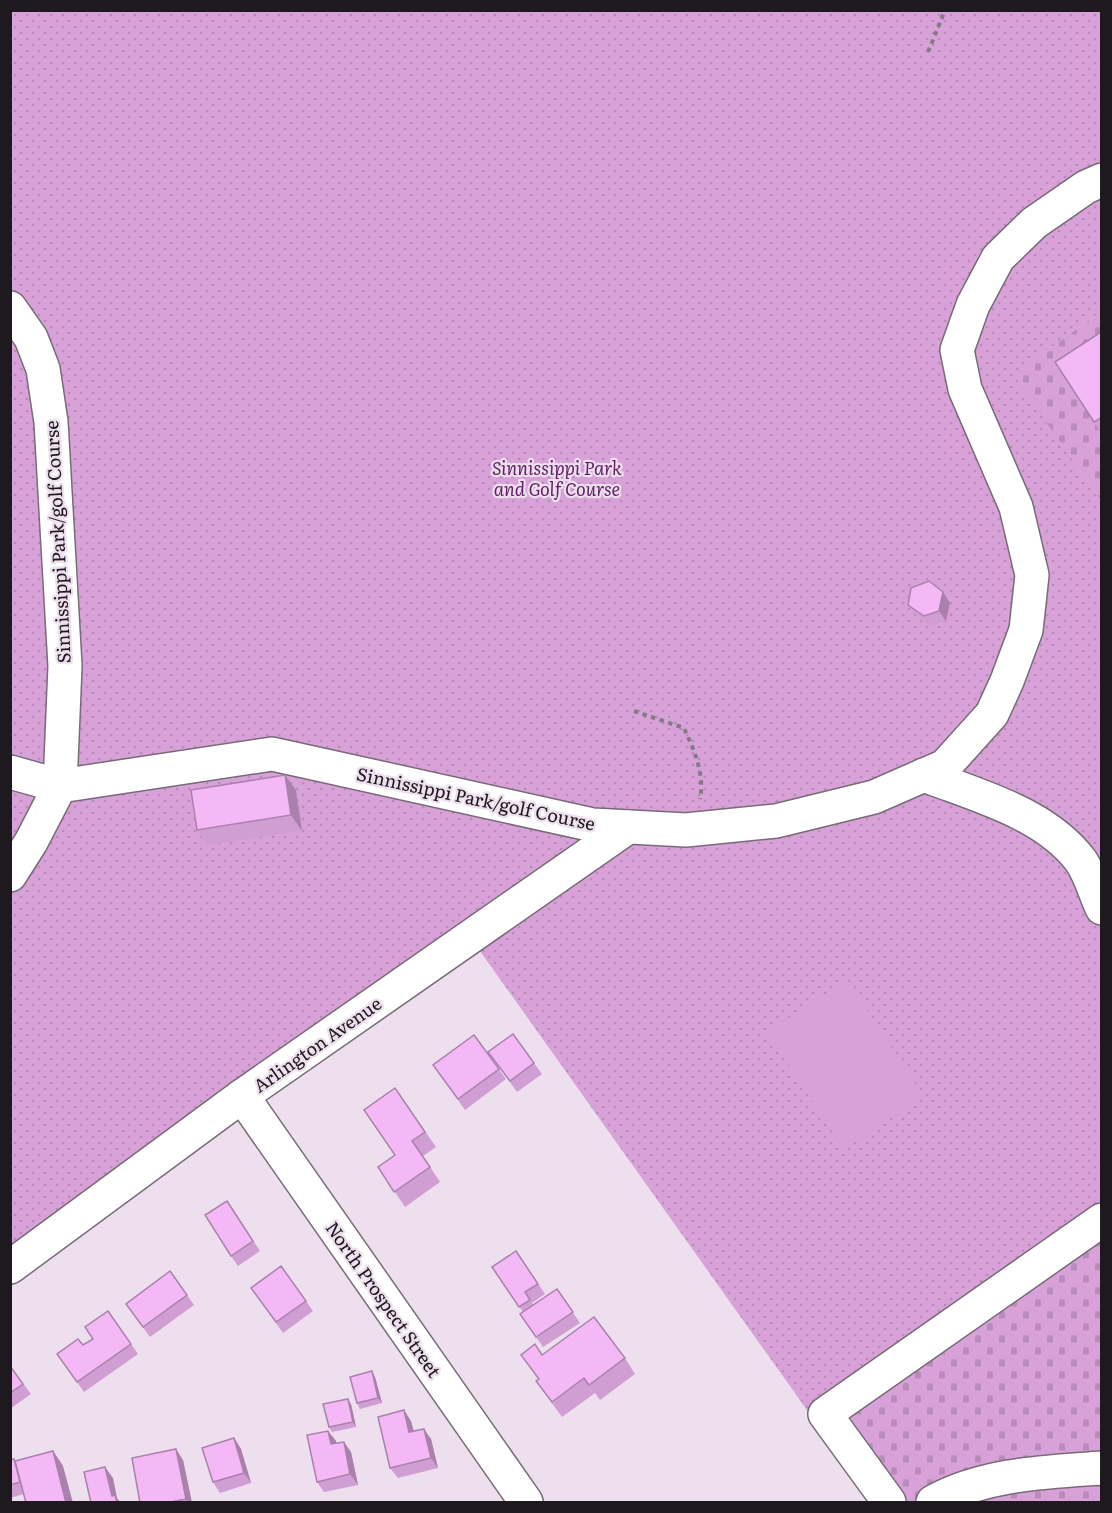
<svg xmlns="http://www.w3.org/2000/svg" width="1112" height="1513" viewBox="0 0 1112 1513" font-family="Literata,serif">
	<defs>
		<pattern id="cemetery-stones" width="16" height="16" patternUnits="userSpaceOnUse" patternTransform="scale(1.5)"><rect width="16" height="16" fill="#d8a2d9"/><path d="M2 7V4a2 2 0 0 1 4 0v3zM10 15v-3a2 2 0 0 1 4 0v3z" fill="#b98bba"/></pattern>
		<pattern id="park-dots" width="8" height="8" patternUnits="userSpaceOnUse" patternTransform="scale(1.5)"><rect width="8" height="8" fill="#d8a2d9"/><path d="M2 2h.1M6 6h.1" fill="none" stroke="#b98bba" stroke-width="1.8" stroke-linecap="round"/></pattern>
	</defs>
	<rect width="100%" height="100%" fill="#eddfed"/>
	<g fill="url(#cemetery-stones)">
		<path d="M1101,312v189l-89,-127z"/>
		<path d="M1101,1213v289h-227l-62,-85z"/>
	</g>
	<path fill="url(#park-dots)" d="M11,11h1090v301l-88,62 88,127v712l-289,204 -342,-480 -459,330z"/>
	<path fill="#d8a2d9" d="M847,980l77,117 -80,52 -77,-117z"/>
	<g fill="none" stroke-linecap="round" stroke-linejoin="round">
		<g stroke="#776b77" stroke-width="36">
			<g id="minor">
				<path d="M10,308l21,30 12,31 8,53 14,244 -5,120 -29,56 -21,33"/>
				<path d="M10,772l50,14 212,-32 321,71 93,5 90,-9 98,-24 71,-31 47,-52 15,-33 19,-51 6,-55 -16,-68 -51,-118 -8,-39 16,-45 25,-47 36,-35 52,-36 16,-7"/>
				<path d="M924,775c54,21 121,38 157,86 9,13 14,32 21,47"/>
				<path d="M242,1096l284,406"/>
				<path d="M10,1267l232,-171 386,-269"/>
				<path d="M889,1502l-64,-88 277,-194"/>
				<path d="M933,1502c51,-28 111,-30 169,-34"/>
			</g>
		</g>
		<g stroke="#847a84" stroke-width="4" stroke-dasharray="4.5 4.5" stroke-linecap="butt">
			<path d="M928,52l17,-42"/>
			<path d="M634,711l50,17c10,22 21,46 16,71"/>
		</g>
		<use href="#minor" stroke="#fff" stroke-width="33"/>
	</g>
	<g fill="#d19ed3">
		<path d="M1101,332v101l-7,-11z"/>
		<path d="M950,603l-4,18 -15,5 -15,-11 -8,-10z"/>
		<path d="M285,775l11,15 6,41 -95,14 -10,-15z"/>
		<path d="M513,1034l29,40 -25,18 -29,-40z"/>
		<path d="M474,1035l32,44 -41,31 -32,-45z"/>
		<path d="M395,1088l41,59 -13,9 17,26 -35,25 -27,-40 17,-12z"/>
		<path d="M234,1211l26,40 -22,15 -7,-10z"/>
		<path d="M516,1251l29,43 -13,9 2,2 23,-16 23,34 -37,24 -23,-33 3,-2 -31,-45z"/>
		<path d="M281,1266l32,45 -30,22 -32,-45z"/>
		<path d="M187,1295l7,10 -44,32 -24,-33z"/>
		<path d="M108,1311l30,43 -54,38 -27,-38 26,-9 10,-6z"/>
		<path d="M521,1355h21l83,3 10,16 -35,26 -5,-7 -33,24 -26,-36 2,-2z"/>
		<path d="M10,1366l21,28 -21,15z"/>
		<path d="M375,1377l7,26 -22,6 -3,-6z"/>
		<path d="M351,1404l5,23 -24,5 -3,-5z"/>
		<path d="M411,1421l3,10 17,8 7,29 -40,10 -8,-10z"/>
		<path d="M328,1431l8,10v2l15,9 7,33 -34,7 -7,-10z"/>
		<path d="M234,1438l7,11 10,34 -31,10 -7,-11z"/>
		<path d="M53,1451l10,15 -39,28 -14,4v-38l5,1z"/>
		<path d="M183,1460l9,43h-52z"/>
	</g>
	<g fill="#aa81ac">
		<path d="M943,592l7,11 -4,18 -7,-10z"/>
		<path d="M285,775l11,15 6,41 -11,-16z"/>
		<path d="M372,1371l3,6 7,26 -4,-5z"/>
		<path d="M348,1399l3,5 5,23 -3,-5z"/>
		<path d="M404,1410l7,11 5,22 -7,-11z"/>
		<path d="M424,1429l7,10 7,29 -7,-10z"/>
		<path d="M328,1431l8,10 2,14 -7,-11z"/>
		<path d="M234,1438l7,11 10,34 -7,-10z"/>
		<path d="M344,1442l7,10 7,33 -8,-11z"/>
		<path d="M176,1449l7,11 9,43h-4l-2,-4z"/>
		<path d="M53,1451l10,15 10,37h-7z"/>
		<path d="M105,1467l8,11 4,20 4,5h-4l-5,-7z"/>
	</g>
	<g fill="#f3b8f5" stroke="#aa81ac" stroke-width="1.5">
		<path d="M1101,332v86l-7,4 -39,-60z"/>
		<path d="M929,581l14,11 -4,19 -15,5 -16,-11 3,-17z"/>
		<path d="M285,775l6,40 -94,15 -6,-40z"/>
		<path d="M513,1034l21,29 -24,18 -22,-29z"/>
		<path d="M474,1035l25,34 -41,30 -25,-34z"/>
		<path d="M395,1088l30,44 -13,9 18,26 -36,25 -16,-25 17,-12 -31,-45z"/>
		<path d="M227,1201l26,40 -22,15 -26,-41z"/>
		<path d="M516,1251l22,33 -13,8 5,8 -11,7 -27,-40z"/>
		<path d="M281,1266l25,35 -30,21 -25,-34z"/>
		<path d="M170,1271l17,24 -44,32 -17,-23z"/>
		<path d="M557,1289l16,23 -37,25 -16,-23z"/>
		<path d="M108,1311l23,33 -54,38 -20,-28 21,-15 5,6 10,-6 -8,-12z"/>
		<path d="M594,1317l31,41 -36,27 -5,-7 -32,24 -16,-21 3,-2 -18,-24 14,-11 7,11z"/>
		<path d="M10,1366l13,18 -13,9z"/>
		<path d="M372,1371l6,27 -21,5 -7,-26z"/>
		<path d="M348,1399l5,23 -24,5 -6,-23z"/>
		<path d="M404,1410l5,22 15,-3 7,29 -41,10 -12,-51z"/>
		<path d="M328,1431l3,13 13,-2 6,32 -33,8 -10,-47z"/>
		<path d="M234,1438l10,35 -31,9 -11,-34z"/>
		<path d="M176,1449l10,50 -20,4h-26l-8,-45z"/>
		<path d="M53,1451l13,52h-40l-11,-42z"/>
		<path d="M14,1459l6,23 -10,3v-25z"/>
		<path d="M105,1467l7,29 3,-1 2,8h-26l-7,-31z"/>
	</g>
	<g text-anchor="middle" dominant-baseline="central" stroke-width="4.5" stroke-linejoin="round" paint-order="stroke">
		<g font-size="18" font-style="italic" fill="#642068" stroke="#eddfed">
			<text x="557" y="467">Sinnissippi Park<tspan x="557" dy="21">and Golf Course</tspan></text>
		</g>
		<g font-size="18" fill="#1e191e" stroke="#eddfed">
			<text transform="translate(57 542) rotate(-93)">Sinnissippi Park/golf Course</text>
			<text transform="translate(476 798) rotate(12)">Sinnissippi Park/golf Course</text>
			<text transform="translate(317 1044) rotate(-35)">Arlington Avenue</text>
			<text transform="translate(384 1299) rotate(55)">North Prospect Street</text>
		</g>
	</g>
	<rect width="1112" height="1513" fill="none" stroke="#1e191e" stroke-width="24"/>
</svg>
